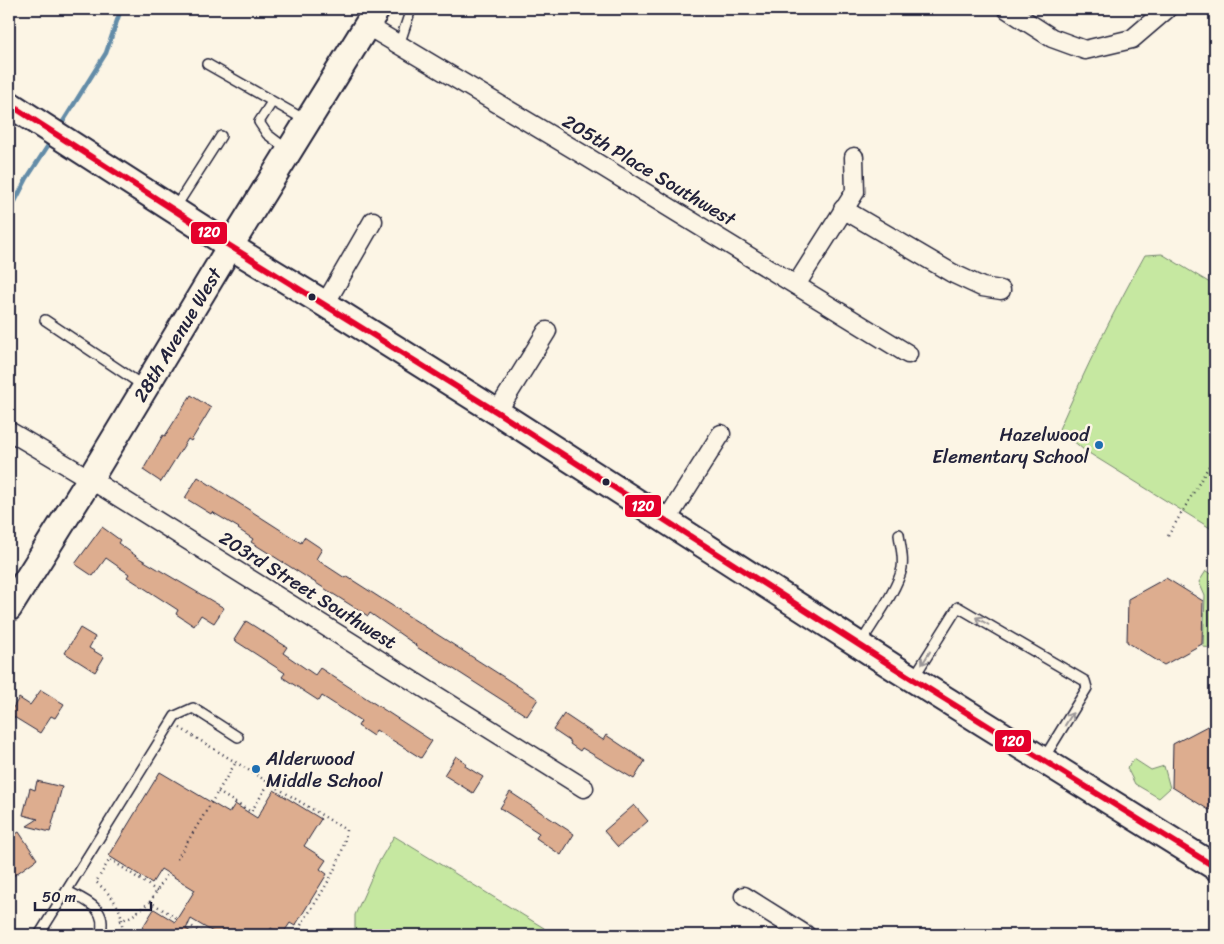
<svg xmlns="http://www.w3.org/2000/svg" width="1224" height="944" viewBox="0 0 1224 944" font-family="Sriracha,sans-serif">
	<rect width="100%" height="100%" fill="#fcf5e5"/>
	<filter id="ink" filterUnits="userSpaceOnUse"><feTurbulence type="fractalNoise" baseFrequency=".02" numOctaves="2"/><feDisplacementMap in="SourceGraphic" scale="10" xChannelSelector="R" yChannelSelector="G"/><feConvolveMatrix kernelMatrix="1 2 1 2 8 2 1 2 1" color-interpolation-filters="sRGB"/></filter>
	<g filter="url(#ink)">
		<g fill="#c6e8a1" stroke="#74856e">
			<path d="M1162,254l53,32v245l-131,-81 -25,-21c26,-59 54,-117 86,-174z"/>
			<path d="M1206,571l9,5v72l-12,-1 2,-51 -6,-14z"/>
			<path d="M1134,759l17,11 13,-4 6,22 -11,10 -24,-14 -8,-16z"/>
			<path d="M394,836l150,92 2,7h-191v-20l22,-50z"/>
		</g>
		<g fill="none" stroke-linecap="round" stroke-linejoin="round">
			<g stroke="#638ca8" stroke-width="4.5">
				<path d="M59,128l47,-75 15,-44"/>
				<path d="M9,213l18,-35 24,-37"/>
			</g>
		</g>
		<g fill="#ddad8f" stroke="#22223b">
			<path d="M191,395l20,13 -20,33 -3,-2 -27,43 -18,-12 20,-35 2,1z"/>
			<path d="M198,477l103,66 3,-6 18,12 -6,10 29,19 1,-2 192,123 -11,17 -100,-64 -1,1 -11,-7 1,-1 -46,-32 -2,3 -117,-74 2,-3 -15,-10 1,-1 -27,-16 -1,2 -26,-16z"/>
			<path d="M102,527l18,13 -2,3 21,15 85,50 -10,15 -13,-8 -7,11 -18,-12 2,-4 -51,-33 2,-3 -23,-16 -13,18 -18,-12z"/>
			<path d="M1166,578l37,23 -1,43 -38,21 -37,-23 1,-43z"/>
			<path d="M246,621l41,26 -4,6 32,22 5,-7 112,73 -11,17 -45,-28 -3,6 -15,-10 3,-5 -39,-25 -3,5 -37,-24 3,-4 -51,-33z"/>
			<path d="M80,628l15,9 -6,11 15,9 -9,15 -30,-19z"/>
			<path d="M41,690l23,14 -9,14 -4,-2 -11,17 -31,-19 10,-16 11,7z"/>
			<path d="M564,714l39,26 3,-5 39,26 -11,18 -52,-31 -2,3 -10,-7 1,-2 -18,-12z"/>
			<path d="M1215,722v85l-6,3 -37,-23 1,-43z"/>
			<path d="M456,756l10,7 -1,3 18,11 -10,16 -29,-18z"/>
			<path d="M160,772l69,41 6,-9 22,14 17,-28 47,29 -17,27 22,14 -6,9 7,5 -32,52 -5,-3 -8,12 -11,-7 -4,7h-49l-27,-16 -5,10 10,6h-58l16,-26 21,13 20,-32 -34,-21 -9,14 -43,-27z"/>
			<path d="M37,781l25,6 -12,45 -23,-6 11,-7 -15,-4 7,-27 5,2z"/>
			<path d="M510,792l64,42 -13,21 -25,-17 3,-5 -39,-25z"/>
			<path d="M634,805l14,16 -30,26 -14,-16z"/>
			<path d="M19,832l18,27 -28,20v-41z"/>
		</g>
		<g fill="none" stroke-linecap="round" stroke-linejoin="round">
			<g stroke="#22223b" stroke-width="12">
				<g id="lane">
					<path d="M399,45l10,-30 -3,-6"/>
					<path d="M207,64l100,57"/>
					<path d="M272,102l-13,20 8,12 21,16"/>
					<path d="M175,208l46,-72"/>
					<path d="M45,320l100,67"/>
					<path d="M861,643c11,-19 37,-54 41,-75 2,-11 -2,-23 -3,-34"/>
					<path d="M914,677l44,-70 127,74 2,7 -43,70"/>
					<path d="M67,891c20,10 42,18 33,44"/>
					<path d="M39,935l136,-219 18,-8 45,29"/>
				</g>
			</g>
			<g stroke="#22223b" stroke-width="21">
				<g id="street">
					<path d="M1007,9l45,29 33,12 47,-11 35,-30"/>
					<path d="M366,25l221,132 321,197"/>
					<path d="M843,209l109,64 30,14 19,3"/>
					<path d="M796,285l59,-93 -1,-35"/>
					<path d="M325,304l48,-83"/>
					<path d="M497,412l50,-81"/>
					<path d="M9,431l81,48 494,309"/>
					<path d="M666,521l55,-87"/>
					<path d="M744,896l62,39"/>
				</g>
			</g>
			<g stroke="#22223b" stroke-width="29">
				<g id="secondary">
					<path d="M9,104l221,142 95,58 172,108 398,256 320,199"/>
					<path id="s1" d="M9,608l81,-129 147,-244 140,-226"/>
				</g>
			</g>
			<g stroke="#22223b" stroke-width="2.5" stroke-dasharray="1 4" stroke-linecap="butt">
				<path d="M1168,536l47,-80"/>
				<path d="M180,728l166,102c-2,36 -33,74 -51,105"/>
				<path d="M218,792l33,20 18,-29"/>
				<path d="M177,859l59,-97"/>
				<path d="M150,902l18,-29"/>
				<path d="M120,921l12,-5 18,-14 27,16"/>
				<path d="M188,924l17,11"/>
				<path d="M79,934l2,1"/>
				<path d="M120,935c8,-21 -8,-40 -24,-53l14,-23 47,32"/>
			</g>
			<use href="#lane" stroke="#fcf5e5" stroke-width="9"/>
			<use href="#street" stroke="#fcf5e5" stroke-width="18"/>
			<use href="#secondary" stroke="#fcf5e5" stroke-width="25"/>
			<g stroke="#fcf5e5" stroke-width="10">
				<path id="bus-1" d="M9,104l221,142 267,166 398,256 320,199"/>
			</g>
			<use href="#bus-1" stroke="#e4002b" stroke-width="6"/>
		</g>
		<defs><path id="oneway-shaft" d="M-6 0H5M1.5-3L5.5 0L1.5 3" fill="none" stroke-width="1.6" stroke-linecap="round" stroke-linejoin="round" transform="scale(1.25)"/></defs>
		<g stroke="#9a9698">
			<use href="#oneway-shaft" transform="translate(982 621) rotate(-150)"/>
			<use href="#oneway-shaft" transform="translate(926 658) rotate(122)"/>
			<use href="#oneway-shaft" transform="translate(1069 719) rotate(-58)"/>
		</g>
	</g>
	<g fill="#22223b" stroke="#fcf5e5" stroke-width="2">
		<circle cx="312" cy="297" r="4.5"/>
		<circle cx="606" cy="482" r="4.5"/>
	</g>
	<g fill="#1f6fb2" stroke="#fcf5e5" stroke-width="2">
		<circle cx="1099" cy="445" r="5"/>
		<circle cx="256" cy="769" r="5"/>
	</g>
	<g text-anchor="middle" dominant-baseline="central" stroke-width="5" stroke-linejoin="round" paint-order="stroke">
		<g font-size="19" fill="#22223b" stroke="#fcf5e5">
			<text transform="translate(649 170) rotate(31)">205th Place Southwest</text>
			<text stroke="none"><textPath href="#s1" startOffset="321">28th Avenue West</textPath></text>
			<text transform="translate(308 590) rotate(32)">203rd Street Southwest</text>
		</g>
		<g font-size="19" fill="#22223b" stroke="#fcf5e5" text-anchor="end">
			<text x="1089" y="434">Hazelwood<tspan x="1089" dy="22">Elementary School</tspan></text>
			<text x="266" y="758" text-anchor="start">Alderwood<tspan x="266" dy="22">Middle School</tspan></text>
		</g>
	</g>
	<g stroke="#fcf5e5" stroke-width="2">
		<rect x="190" y="221" width="38" height="24" rx="5" fill="#e4002b"/>
		<rect x="624" y="494" width="38" height="24" rx="5" fill="#e4002b"/>
		<rect x="994" y="729" width="38" height="24" rx="5" fill="#e4002b"/>
	</g>
	<g font-size="14" text-anchor="middle" font-weight="bold" fill="#fff">
		<text x="209" y="237">120</text>
		<text x="643" y="511">120</text>
		<text x="1013" y="746">120</text>
	</g>
	<rect width="1224" height="944" fill="none" stroke="#fcf5e5" stroke-width="30"/>
	<rect x="15" y="15" width="1194" height="914" fill="none" stroke="#22223b" stroke-width="2" filter="url(#ink)"/>
	<path d="M35 902v8h116v-8" fill="none" stroke="#22223b" stroke-width="2.5"/>
	<text x="42" y="902" font-size="15" fill="#22223b" stroke="#fcf5e5" stroke-width="4" paint-order="stroke">50 m</text>
</svg>
